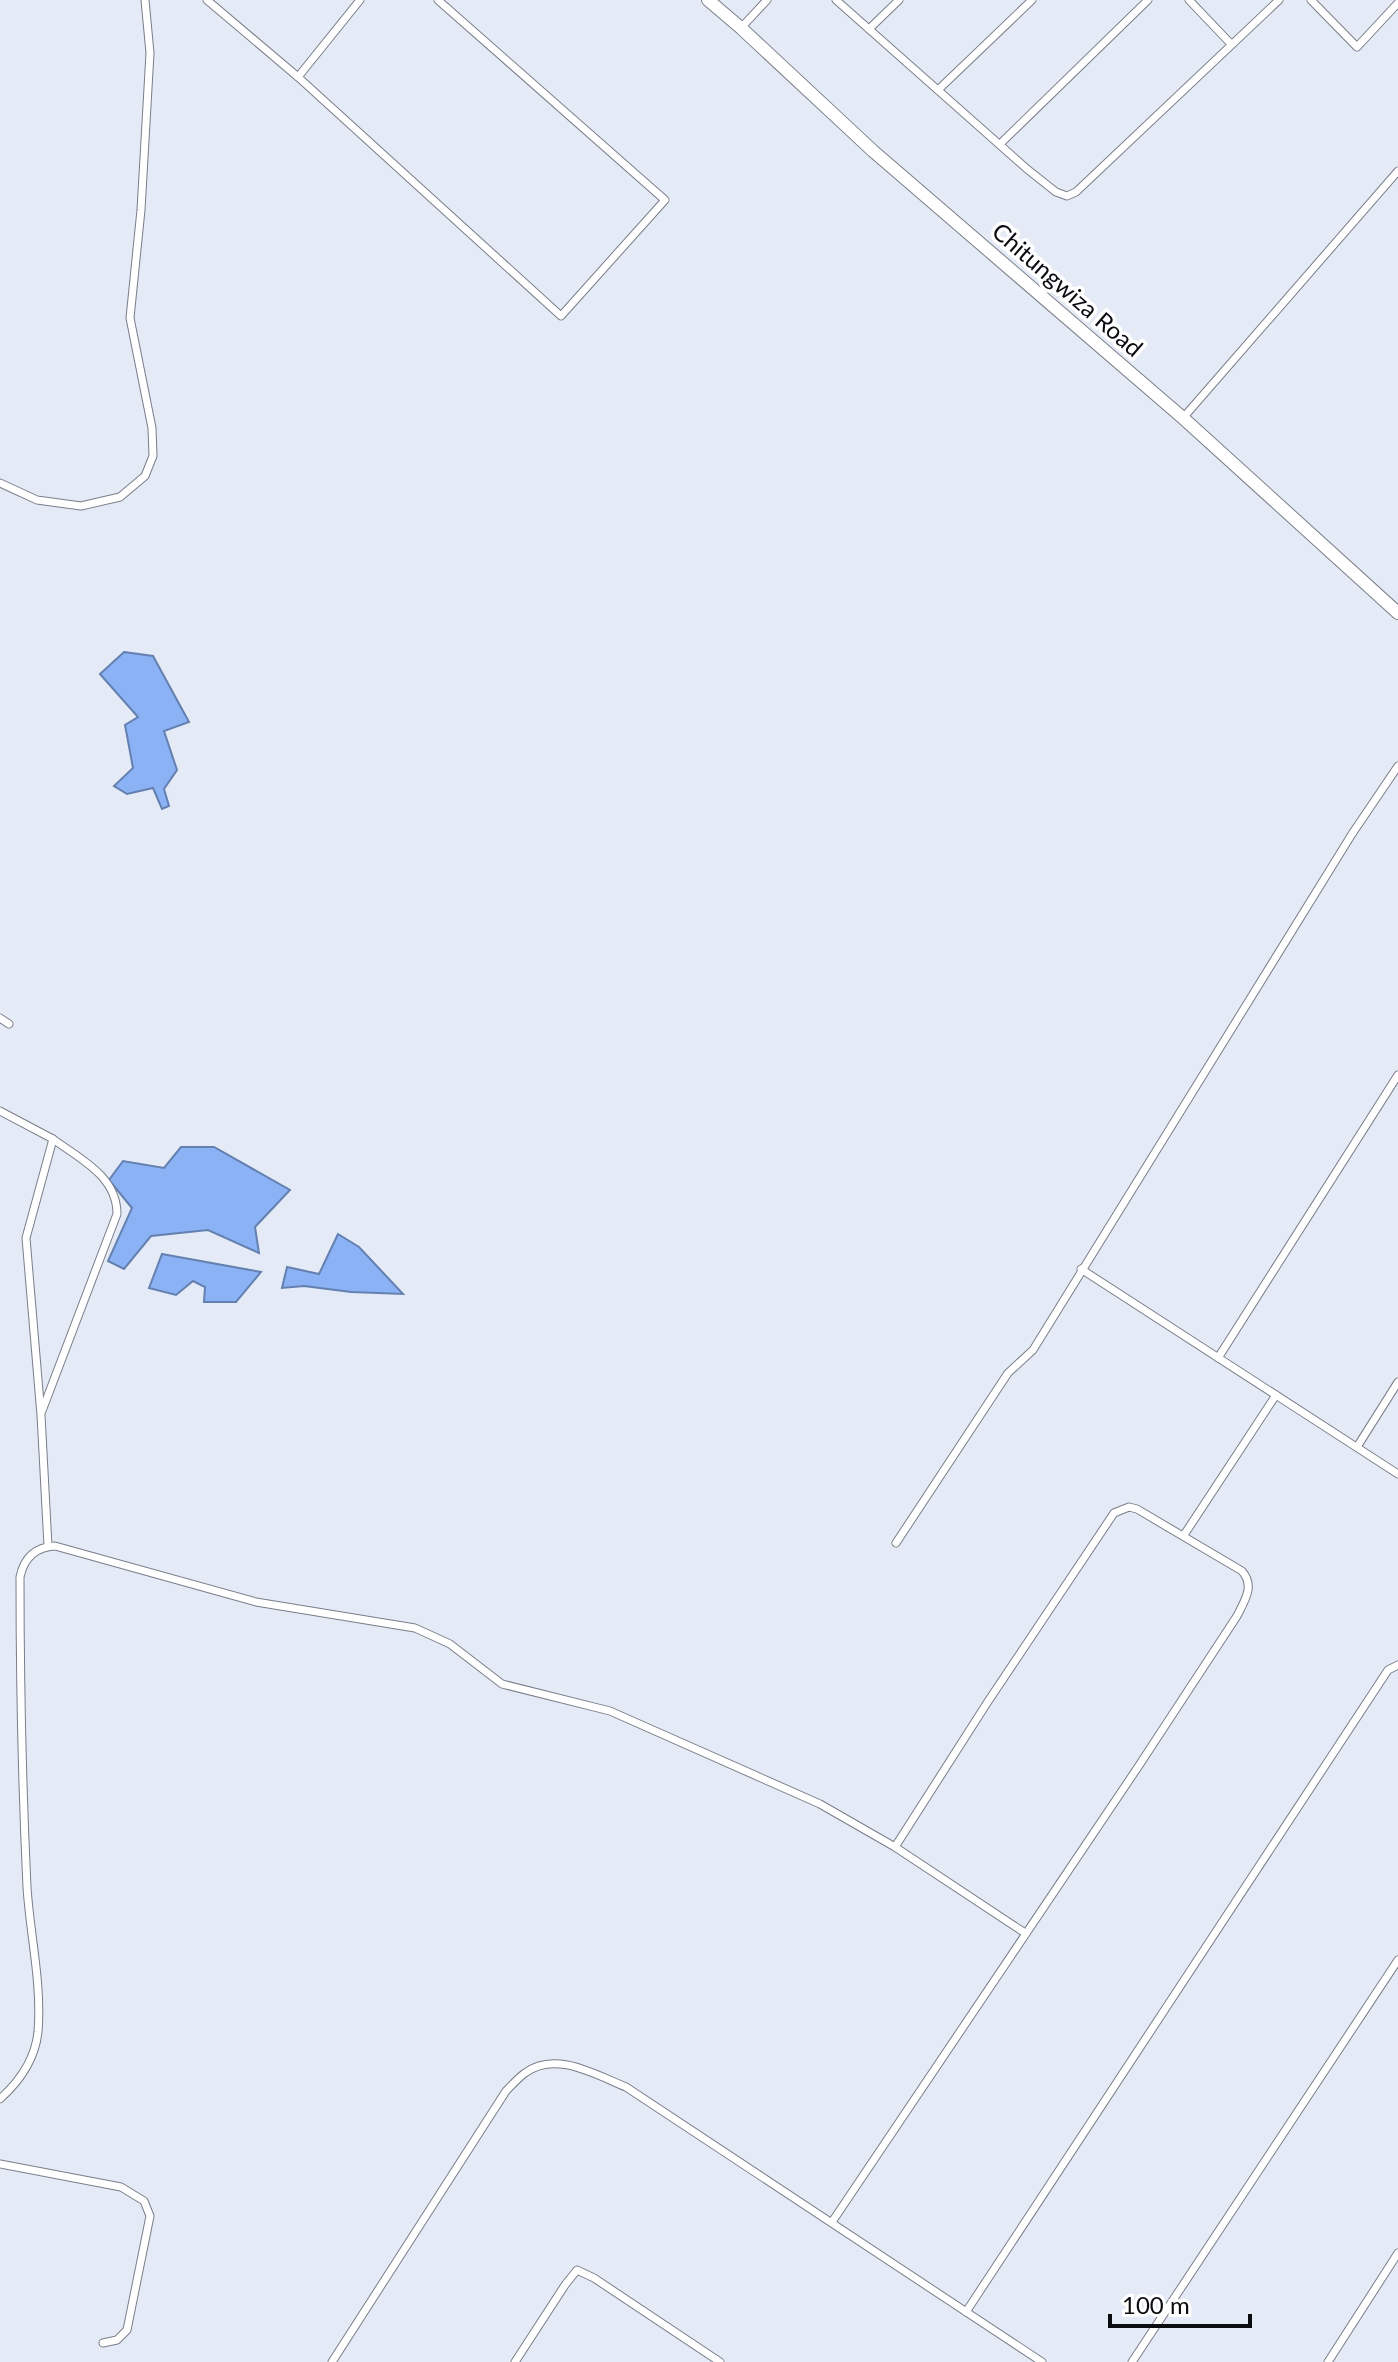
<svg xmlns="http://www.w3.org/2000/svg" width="1398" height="2362" viewBox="0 0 1398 2362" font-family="Lato,sans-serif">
	<rect width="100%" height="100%" fill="#e4ebf6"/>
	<g fill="#8bb2f5" stroke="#6480b0" stroke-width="2">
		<path d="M124,652l29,4 36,66 -25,9 13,39 -13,19 5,17 -7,3 -9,-21 -26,6 -13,-8 19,-18 -8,-43 13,-8 -38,-43z"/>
		<path d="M181,1147h33l76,43 -35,37 4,26 -51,-23 -57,6 -27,33 -16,-8 24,-53 -23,-28 14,-19 41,7z"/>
		<path d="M338,1234l21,13 44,47 -52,-2 -47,-6 -22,2 5,-21 32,7z"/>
		<path d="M162,1254l99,18 -25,30h-32l1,-15 -12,-6 -17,14 -27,-7z"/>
	</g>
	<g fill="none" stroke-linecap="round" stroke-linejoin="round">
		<g stroke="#797e88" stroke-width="9">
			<g id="minor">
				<path d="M207,0l91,77 263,239 104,-116 -227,-200"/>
				<path d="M836,0l191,169 29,23 11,4 9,-4 203,-192"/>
				<path d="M1189,0l42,44"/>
				<path d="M1311,0l46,47 41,-44"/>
				<path d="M741,28l26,-28"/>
				<path d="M869,29l30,-29"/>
				<path d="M298,77l62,-77"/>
				<path d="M938,90l94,-90"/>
				<path d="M1000,144l148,-144"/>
				<path d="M1183,418l215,-247"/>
				<path d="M0,483l37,17 44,6 39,-9 25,-21 8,-20 -1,-28 -22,-110 11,-108 9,-157 -5,-53"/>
				<path d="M0,1018l9,6"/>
				<path d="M0,1111l53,28 -27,99 15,177 7,131"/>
				<path d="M1081,1269l317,205"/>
				<path d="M1218,1358l180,-283"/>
				<path d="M42,1411l75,-197c0,-38 -37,-55 -64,-75"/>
				<path d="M1357,1447l41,-65"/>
				<path d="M1184,1535l92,-140"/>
				<path d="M896,1543l112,-170 25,-23 319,-516 46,-68"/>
				<path d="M0,2099c20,-18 35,-39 38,-67 4,-49 -8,-97 -11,-145 -5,-104 -7,-207 -7,-310 4,-19 15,-30 35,-31l201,56 159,26 35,16 52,40 108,27 210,93 75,43 130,86"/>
				<path d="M0,2164l121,23 23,14 6,15 -23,114 -10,10 -14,3"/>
				<path d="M832,2222l306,-455 99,-151c8,-16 18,-30 5,-45l-105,-62 -8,-2 -15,6 -127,190 -92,144"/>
				<path d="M966,2312l422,-642 10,-5"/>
				<path d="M332,2362l174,-271c6,-6 12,-13 19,-18 30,-23 71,2 101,14l416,275"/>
				<path d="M515,2362l50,-77 12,-15 17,8 126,84"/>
				<path d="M1132,2362l266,-402"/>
				<path d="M1328,2362l70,-109"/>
			</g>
		</g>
		<g stroke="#797e88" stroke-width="14">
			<path id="primary" d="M708,0l33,28 132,123 310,267 215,195"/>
		</g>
		<use href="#minor" stroke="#fff" stroke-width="7"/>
		<use href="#primary" stroke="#fff" stroke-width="12"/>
	</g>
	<g text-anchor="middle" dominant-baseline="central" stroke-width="7" stroke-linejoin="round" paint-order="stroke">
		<g font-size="24" fill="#0a0c10" stroke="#fff">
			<text transform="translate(1068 289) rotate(41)">Chitungwiza Road</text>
		</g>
	</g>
	<path d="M1110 2314v12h140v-12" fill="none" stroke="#0a0c10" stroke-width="4"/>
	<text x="1122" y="2314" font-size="24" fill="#0a0c10" stroke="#ffffff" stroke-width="6" paint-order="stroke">100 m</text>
</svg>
